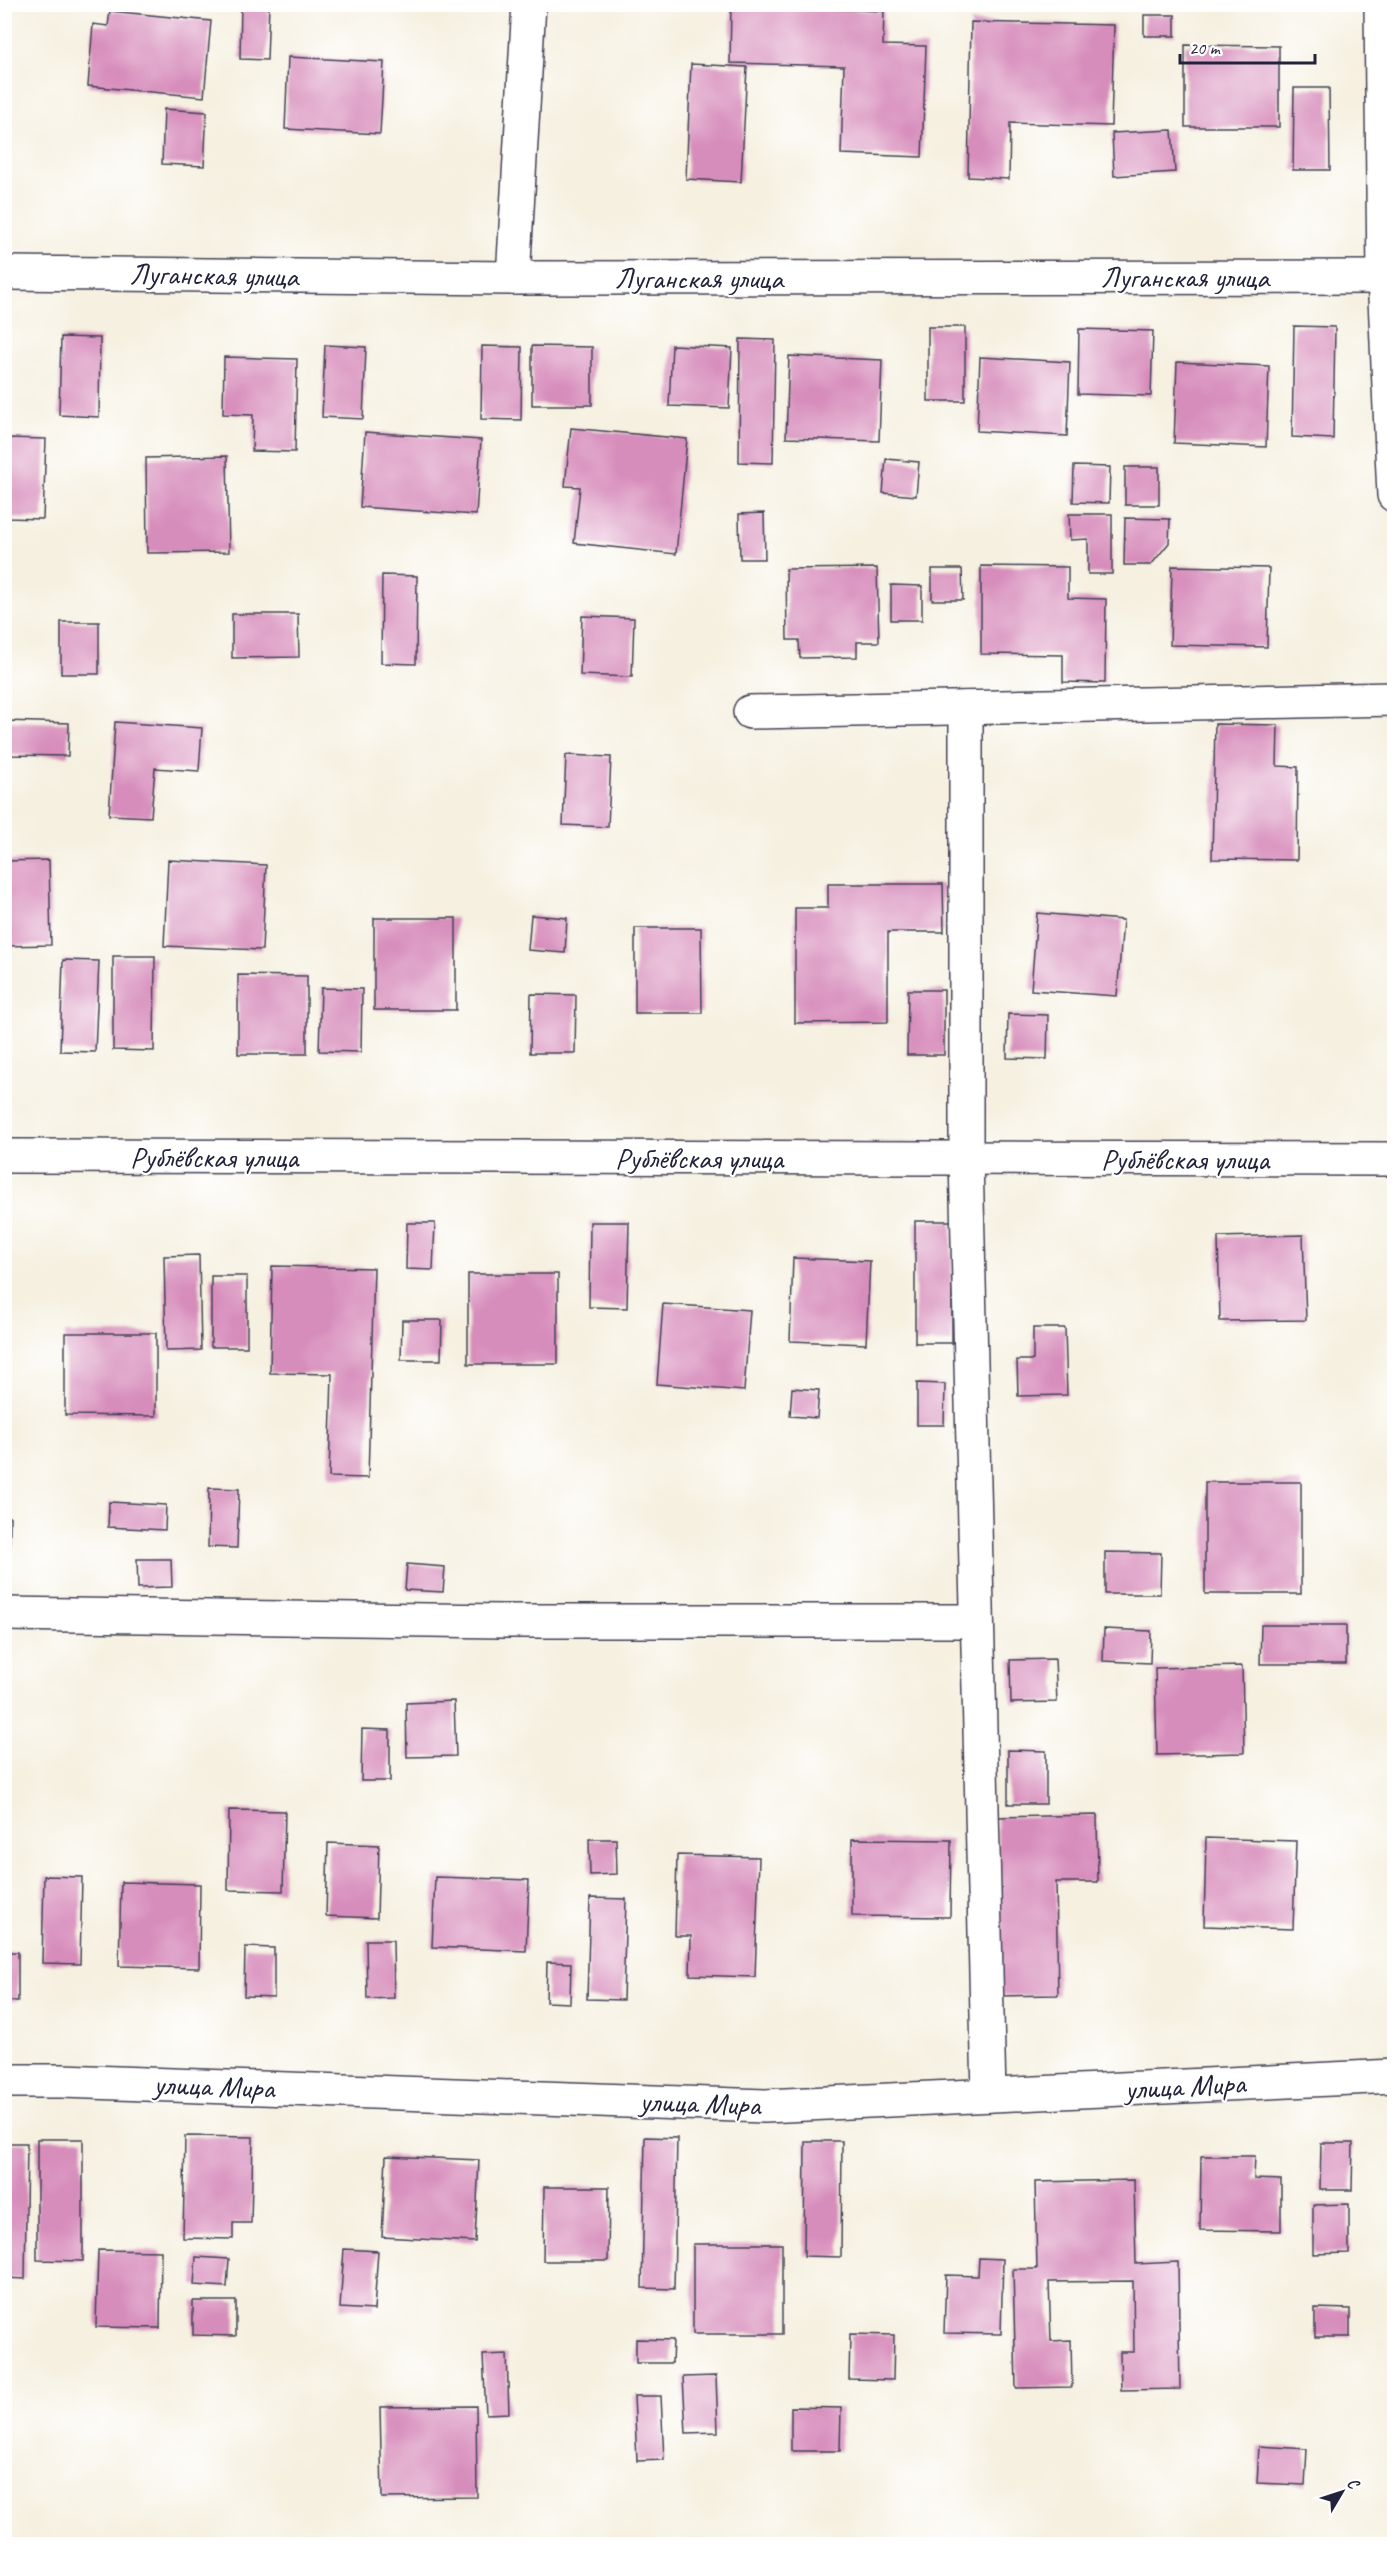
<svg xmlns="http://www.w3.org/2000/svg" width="1399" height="2549" viewBox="0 0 1399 2549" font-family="Caveat,sans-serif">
	<rect width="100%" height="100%" fill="#fff"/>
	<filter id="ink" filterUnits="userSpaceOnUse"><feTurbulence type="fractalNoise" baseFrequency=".0167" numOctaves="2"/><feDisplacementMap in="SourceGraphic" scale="12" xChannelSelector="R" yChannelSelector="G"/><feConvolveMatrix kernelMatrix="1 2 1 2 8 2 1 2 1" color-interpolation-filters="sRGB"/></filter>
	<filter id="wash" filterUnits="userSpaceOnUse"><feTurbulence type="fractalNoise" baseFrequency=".008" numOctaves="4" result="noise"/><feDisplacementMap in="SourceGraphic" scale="24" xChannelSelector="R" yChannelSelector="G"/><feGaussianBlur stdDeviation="1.35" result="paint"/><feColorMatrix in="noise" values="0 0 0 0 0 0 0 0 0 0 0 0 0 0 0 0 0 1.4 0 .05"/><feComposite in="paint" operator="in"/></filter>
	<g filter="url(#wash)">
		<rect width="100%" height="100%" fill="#f5f0e0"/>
		<g id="blocks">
			<g fill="#d78dbb">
				<path d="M241,4h28l-2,56 -27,-1z"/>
				<path d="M731,6l153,5 -1,34 43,1 -4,111 -81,-3 3,-88 -114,-3z"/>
				<path d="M110,11l101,10 -7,76 -116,-11 5,-62 15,2z"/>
				<rect x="1144" y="15" width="31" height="21"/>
				<path d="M971,22l143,3 -3,101 -101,-3 -1,56 -41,-2z"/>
				<path d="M1185,45l94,1v81h-94z"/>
				<path d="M288,57l96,5 -4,72 -95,-5z"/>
				<path d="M691,64l56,3 -6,115 -55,-3z"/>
				<path d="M1294,88h35l1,82h-37z"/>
				<path d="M164,109l43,3 -3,54 -42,-2z"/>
				<path d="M1172,130l3,42 -61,4 -2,-43z"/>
				<path d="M1294,326l41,1 -2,112 -41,-2z"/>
				<rect x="928" y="327" width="37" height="74"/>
				<path d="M1079,329l74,2 -2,65 -73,-2z"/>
				<path d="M61,337l39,1 -1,79 -40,-2z"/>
				<path d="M740,339l35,1 -2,123 -34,-1z"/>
				<path d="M325,345l41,2 -3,72 -41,-2z"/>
				<path d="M672,345l60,3 -3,60 -60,-2z"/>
				<path d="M482,346l40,1 -1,73 -40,-1z"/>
				<path d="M532,346l60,1v58h-60z"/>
				<path d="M789,356l93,4 -3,81 -93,-3z"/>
				<path d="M224,357l73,2 -2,93 -43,-1 1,-36 -30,-1z"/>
				<path d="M980,357l90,5 -3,74 -90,-5z"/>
				<path d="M1177,362l92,4 -3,81 -92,-4z"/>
				<path d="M571,428l116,11 -11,115 -102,-11 6,-56 -15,-1z"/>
				<path d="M365,432l116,8 -5,75 -116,-8z"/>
				<path d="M5,438l41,1 -3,80 -38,-1z"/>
				<path d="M227,456l2,96 -82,1 -1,-95z"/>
				<path d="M886,459l33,3 -3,34 -33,-3z"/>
				<path d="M1074,466l36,1 -1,36 -36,-1z"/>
				<rect x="1125" y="467" width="34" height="38"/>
				<path d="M764,513l1,46h-25l-1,-45z"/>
				<path d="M1069,514h43v60h-24v-35l-18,1z"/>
				<path d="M1125,518l45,1 -1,24 -18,22h-27z"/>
				<path d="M981,566l87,1v31l38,1 -1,84 -42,-1v-27l-82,-1z"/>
				<path d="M1172,566l97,2 -2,79 -97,-2z"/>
				<path d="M877,568l2,74h-22v15l-57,1 -1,-18h-12l-1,-71z"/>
				<path d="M932,569h30l1,31h-31z"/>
				<path d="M382,575l35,1 -1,88 -35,-1z"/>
				<path d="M891,585l31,1v34h-31z"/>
				<path d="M232,614h66l1,43 -67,1z"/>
				<path d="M582,616l52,2 -2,59 -52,-2z"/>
				<rect x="61" y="622" width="38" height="52"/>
				<path d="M6,721l63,2 -1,33 -62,-1z"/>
				<path d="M115,722l87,6 -3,43 -44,-3 -4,49 -42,-2z"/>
				<path d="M1215,724l63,1 -1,41 21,1 -1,93 -85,-1z"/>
				<path d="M566,755l45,2 -3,70 -45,-2z"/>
				<path d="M49,860l2,85 -46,1v-85z"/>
				<path d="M168,860l98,5 -4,85 -98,-4z"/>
				<path d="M828,884h115l1,48h-56v90l-93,1v-115h33z"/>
				<path d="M1037,913l86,7 -6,76 -86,-6z"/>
				<path d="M531,915l36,3 -2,35 -37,-3z"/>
				<rect x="374" y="918" width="82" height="92"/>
				<path d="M635,928h66l1,85h-67z"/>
				<path d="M113,956h42l-1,95 -41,-1z"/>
				<path d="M63,960l36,1 -4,91 -35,-1z"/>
				<path d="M238,975l69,1v78h-69z"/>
				<path d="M321,988l41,1 -1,63 -42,-1z"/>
				<path d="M908,990h36v65h-37z"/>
				<path d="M531,994l45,1 -1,58h-45z"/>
				<path d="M1008,1014l40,1 -1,44 -40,-1z"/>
				<rect x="915" y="1221" width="37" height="122"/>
				<path d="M590,1222h39l-2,86 -38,-1z"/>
				<rect x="4" y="1223" width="3" height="72"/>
				<path d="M407,1223h28l-2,47 -27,-1z"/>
				<path d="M1303,1235l3,85 -86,1 -2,-84z"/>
				<path d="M199,1255l2,95 -35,1 -2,-95z"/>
				<path d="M793,1258l77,3 -4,83 -76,-3z"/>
				<path d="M272,1266l102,2 -6,210 -39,-1 3,-103 -62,-1z"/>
				<rect x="468" y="1274" width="90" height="90"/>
				<rect x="211" y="1276" width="36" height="71"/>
				<path d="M663,1304l87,6 -6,81 -87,-7z"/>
				<path d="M402,1320h40l-1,40h-40z"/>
				<path d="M1033,1328h32l2,67 -49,1 -1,-36h16z"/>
				<path d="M65,1333h91v83l-91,-1z"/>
				<path d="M917,1383l28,1 -1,41h-27z"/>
				<path d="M792,1388l27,2 -2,28 -27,-2z"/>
				<rect x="1205" y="1482" width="96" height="112"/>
				<path d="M209,1488l30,1 -2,59 -29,-1z"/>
				<path d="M109,1502l57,3 -1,25 -57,-3z"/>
				<path d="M4,1517h6l-1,71h-5z"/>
				<path d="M1105,1552l56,1 -1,41h-55z"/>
				<path d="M137,1559h34l1,28 -34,1z"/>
				<path d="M407,1564l38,3 -2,25 -38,-2z"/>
				<path d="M1261,1625h85v39h-86z"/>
				<path d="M1104,1629l47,2 -1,32 -47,-2z"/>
				<path d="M1055,1659l2,43 -46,1 -1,-43z"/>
				<path d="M1242,1666l2,87 -87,2 -2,-87z"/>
				<path d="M454,1701l2,55 -49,1 -1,-54z"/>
				<path d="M362,1729l28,1v51h-29z"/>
				<path d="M1008,1750l38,1v53h-38z"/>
				<path d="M229,1810l56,1 -2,80 -55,-1z"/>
				<path d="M1097,1815l1,67h-42l2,113 -58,1 -3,-179z"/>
				<path d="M1206,1838l90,3 -3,88 -89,-3z"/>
				<path d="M589,1839h27l1,35 -27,1z"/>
				<path d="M852,1839l99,1 -1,77 -98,-1z"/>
				<path d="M328,1843l51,2 -2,73 -51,-2z"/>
				<path d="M677,1855l82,2 -4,120 -65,-2 1,-39h-16z"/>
				<path d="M44,1876l38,1 -2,87 -38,-1z"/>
				<path d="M435,1877l94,3 -3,71 -94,-4z"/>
				<path d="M121,1882l79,2 -1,84 -80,-2z"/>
				<path d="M590,1898l36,1 -3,101 -36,-1z"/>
				<path d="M366,1940h27l1,58 -27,1z"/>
				<path d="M245,1947l29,1v49l-30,-1z"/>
				<rect x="4" y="1952" width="14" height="49"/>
				<path d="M547,1962l24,1 -1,40 -24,-1z"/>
				<path d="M185,2136l68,1 -2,86h-18v16l-50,-1z"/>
				<path d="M645,2137l32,1 -3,151 -32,-1z"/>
				<path d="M37,2139h46v122l-46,-1z"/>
				<path d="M805,2141h37l-1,116 -37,-1z"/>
				<path d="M4,2143h23l-2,136 -21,-1z"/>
				<path d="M1321,2143h32l-1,47h-32z"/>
				<path d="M386,2156l93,4 -4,82 -93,-5z"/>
				<path d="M1201,2156h54l-1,23 27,1v51l-81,-1z"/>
				<path d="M1134,2180l2,84 42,-2 2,127 -59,1 -1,-38h14l-1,-71 -84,1 2,59 20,-1 1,47 -56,1 -3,-119h24l-2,-87z"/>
				<path d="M544,2187h65l-1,74h-65z"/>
				<path d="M1349,2204v49l-36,1v-49z"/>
				<rect x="693" y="2244" width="89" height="90"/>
				<path d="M344,2249l34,2 -4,59 -34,-2z"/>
				<path d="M98,2250l63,1 -1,77 -64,-1z"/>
				<path d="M196,2257l33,2 -2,28 -33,-2z"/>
				<path d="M979,2258l24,1 -2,75 -57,-1 2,-58 32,1z"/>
				<path d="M193,2301h43v35l-43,-1z"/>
				<path d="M1315,2308l35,1v28h-35z"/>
				<path d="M850,2334l44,1 -1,45 -44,-1z"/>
				<path d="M636,2339l37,1 -1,23h-36z"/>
				<path d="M507,2354l2,59 -23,1 -3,-59z"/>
				<path d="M716,2376l2,56 -32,1 -3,-56z"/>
				<path d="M634,2396h27l3,64 -27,1z"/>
				<path d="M476,2406l1,91 -95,1 -2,-91z"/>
				<path d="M791,2407l50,1 -1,43h-49z"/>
				<path d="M1259,2446l48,3 -2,36 -48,-2z"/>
			</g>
		</g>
	</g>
	<g filter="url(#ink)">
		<use href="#blocks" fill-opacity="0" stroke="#424154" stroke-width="1.5"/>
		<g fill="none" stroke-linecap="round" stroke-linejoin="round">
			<g stroke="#424154" stroke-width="36">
				<g id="minor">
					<path d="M1381,4l3,273 10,218"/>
					<path d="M4,273l509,5 881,-1"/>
					<path d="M513,278l16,-274"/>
					<path d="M966,708v451l23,936"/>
					<path d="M750,712l644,-13"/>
					<path d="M4,1156l1390,3"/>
					<path d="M4,1614l498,7h475"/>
					<path d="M4,2081h58l703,25 629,-30"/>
				</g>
			</g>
			<use href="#minor" stroke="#fff" stroke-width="33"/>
		</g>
	</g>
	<g text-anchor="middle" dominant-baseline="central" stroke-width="4.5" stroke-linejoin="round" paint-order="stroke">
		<g font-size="30" fill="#22223b" stroke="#fff">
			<text transform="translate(214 275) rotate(1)">Луганская улица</text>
			<text x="1185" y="277">Луганская улица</text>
			<text x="699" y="278">Луганская улица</text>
			<text x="214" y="1157">Рублёвская улица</text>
			<text x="699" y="1158">Рублёвская улица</text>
			<text x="1185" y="1159">Рублёвская улица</text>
			<text transform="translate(214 2086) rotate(2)">улица Мира</text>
			<text transform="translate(1185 2086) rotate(-3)">улица Мира</text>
			<text transform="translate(700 2103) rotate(2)">улица Мира</text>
		</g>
	</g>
	<rect width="1399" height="2549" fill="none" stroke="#fff" stroke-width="24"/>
	<g transform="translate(1342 2492) rotate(51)" stroke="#ffffff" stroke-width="4.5" paint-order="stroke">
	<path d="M0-4.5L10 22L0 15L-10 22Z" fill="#22223b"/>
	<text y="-9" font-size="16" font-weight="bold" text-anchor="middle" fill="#22223b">С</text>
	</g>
	<path d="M1180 54v9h135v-9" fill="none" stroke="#22223b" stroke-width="3"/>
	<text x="1189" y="54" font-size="18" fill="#22223b" stroke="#ffffff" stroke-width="4.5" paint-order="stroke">20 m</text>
</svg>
